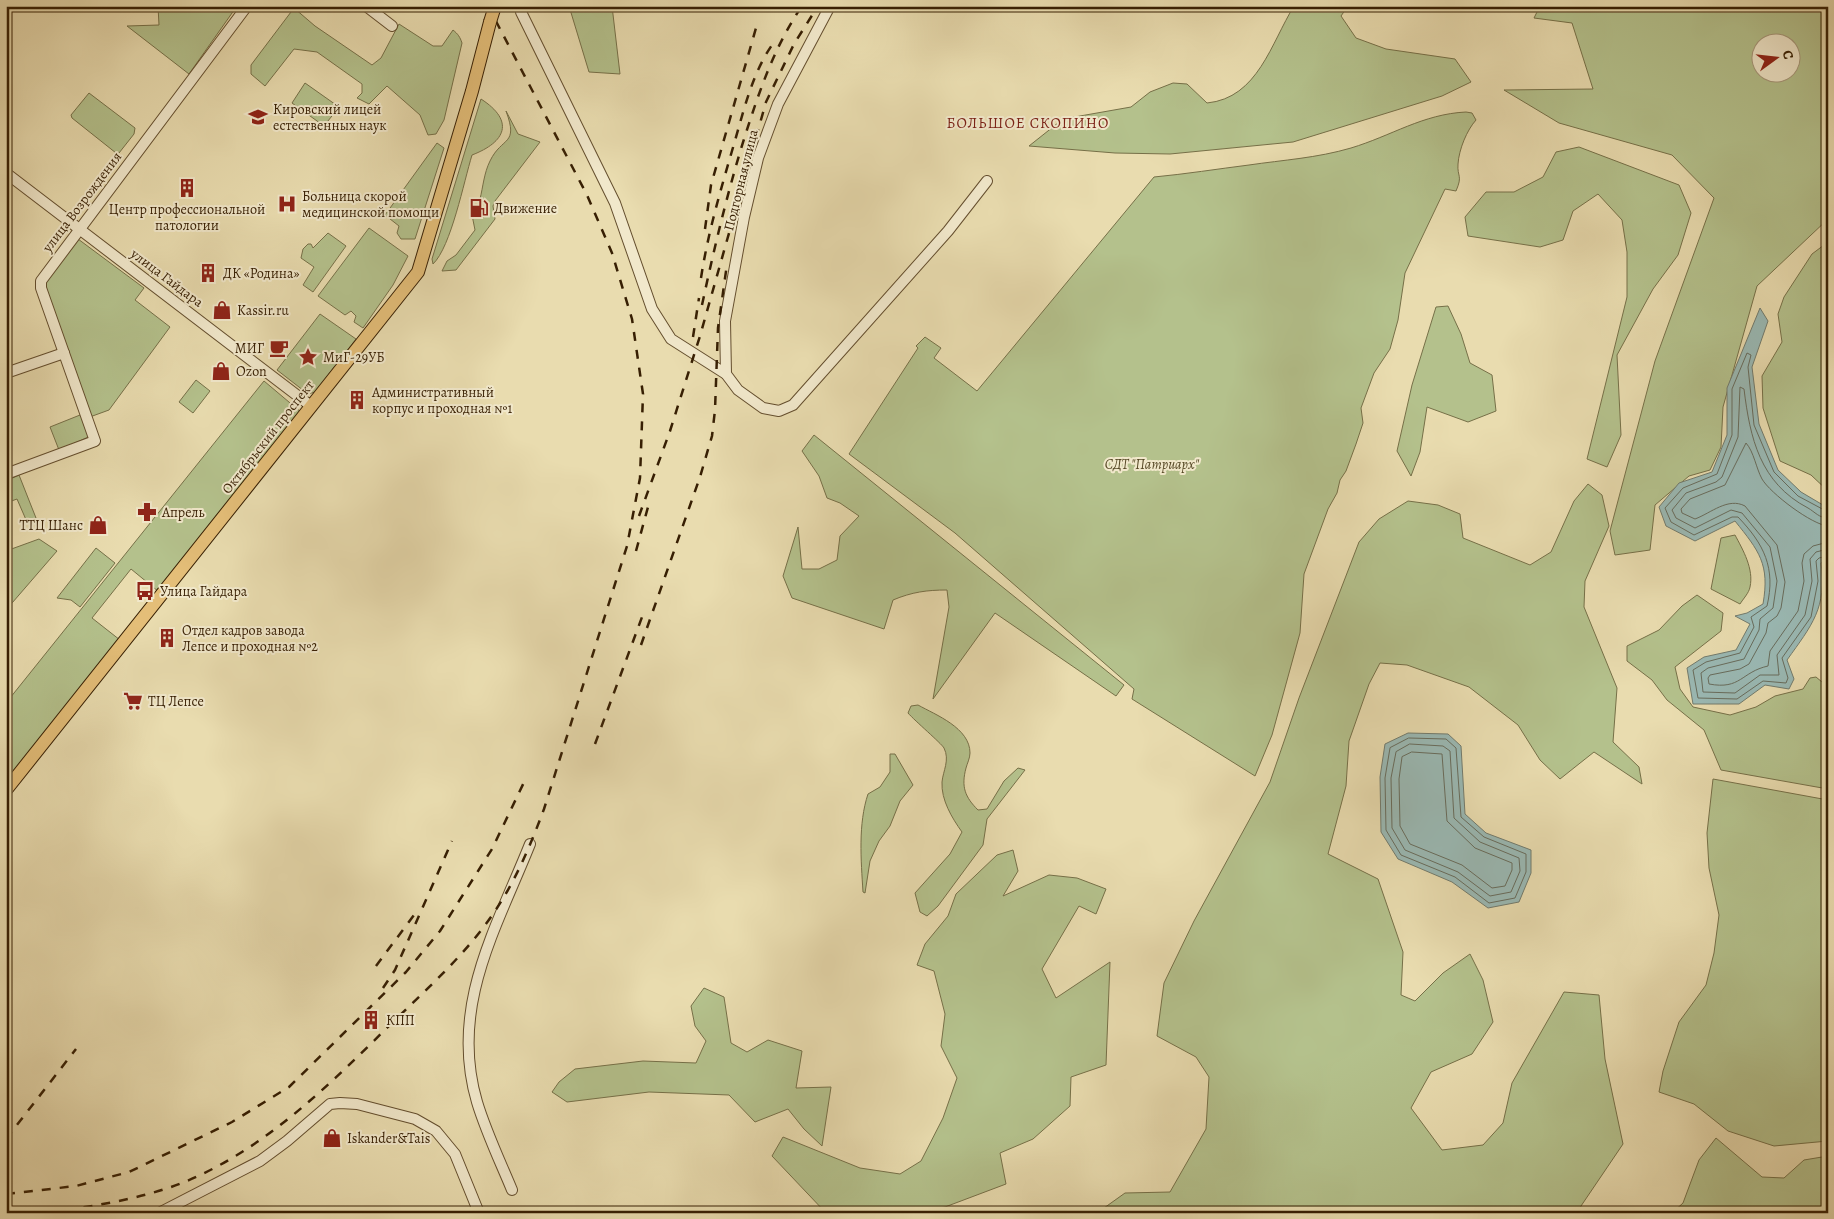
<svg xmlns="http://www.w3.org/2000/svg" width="1834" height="1219" viewBox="0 0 1834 1219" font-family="Alegreya,serif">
	<rect width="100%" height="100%" fill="#e9dcaf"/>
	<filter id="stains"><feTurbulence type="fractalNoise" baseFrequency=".004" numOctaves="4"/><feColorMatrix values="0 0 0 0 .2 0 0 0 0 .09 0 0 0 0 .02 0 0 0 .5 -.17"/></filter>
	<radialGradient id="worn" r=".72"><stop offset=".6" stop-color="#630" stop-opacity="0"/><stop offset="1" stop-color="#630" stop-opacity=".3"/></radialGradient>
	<g fill="#b4c18c" stroke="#767048" fill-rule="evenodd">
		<path d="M158,6h79l-48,68 -62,-48 32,-1z"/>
		<path d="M569,6h43l8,68 -31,-2z"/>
		<path d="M1294,6h54l-7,10 15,22 30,11 69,10 16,23 -29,14 -149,46 -123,12 -55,-1 -86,-7 34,-27 68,-12 19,-15 23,-9 14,1 20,19c51,-5 64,-60 87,-97z"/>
		<path d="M1540,6h288v213l-71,67 -34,121 -2,40 -11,23 -21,6 -34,29 -5,45 -35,5 -5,-24 45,-170 59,-163 -42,-43 -113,-32 -55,-33 89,-1 -21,-66 -38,-5zM1762,42h30v30h-30z"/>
		<path d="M294,8l21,18 57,39 9,-7 18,-34 34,22h9l11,-16c5,4 7,7 9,13l-18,77 -8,14 -8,1 -8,-20 -33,-29 -18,18 -12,-6 5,-5v-9l-45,-32 -23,-3 -29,37 -14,-12v-9z"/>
		<path d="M305,83l34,24 -15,19 -32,-23z"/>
		<path d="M89,93l46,35 -1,6 -15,19h-3l-44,-35 -1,-3z"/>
		<path d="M481,99c34,22 25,43 -9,56 -8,26 -21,92 -39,109l-1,-5z"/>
		<path d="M506,111l12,23 22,8 -45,59 -2,5 2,13 -39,51 -14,1 5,-10 9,-6 19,-25 -3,-15 11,3 5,-16 -8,-3c3,-12 4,-26 10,-38 12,-25 29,-15 16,-50z"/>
		<path d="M1466,112l6,1 4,7c-9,10 -17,29 -18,44 -1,13 5,11 -2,27l-11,-2 -40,84 -7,47 -8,29 -16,24 -13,35 2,15 -7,21 -10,27 -6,9 -3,13 -9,16 -24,65 -4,59 -28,102 -17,41 -123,-77 2,-10 -179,-156 -106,-79 69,-106 -2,-2 9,-9 16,11 -7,10 43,33 177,-214c32,-3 63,-8 95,-12 34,-5 68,-7 102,-17 40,-12 72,-34 115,-36z"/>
		<path d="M437,143l7,5 -29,91h-14l-4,-6 2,-7 -14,-11z"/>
		<path d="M1579,147l100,38 12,28 -13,42 -25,34 -36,66 4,80 -14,32 -20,-8 40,-162v-45l-5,-32 -24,-26 -25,17 -10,29 -23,7 -72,-11 -3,-19 21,-25h28l29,-15 13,-25z"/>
		<path d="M369,228l39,28 -15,29 -30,43 -9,-6 2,-6 -5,-5 -6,4 -27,-19z"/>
		<path d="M328,233l18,13 -33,46 -10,-7 11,-18 -13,-9 2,-9 5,-5h3l2,4z"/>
		<path d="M74,236l70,52 -9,12 35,27 -61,83 -22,8 6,17 -34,15 -9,-23 35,-14 -44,-125z"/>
		<path d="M1828,242v249l-17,-16 -31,-14 -17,-53 -1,-32 20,-34 -4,-28 6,-17 28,-43z"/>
		<path d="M1448,306l13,28 9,29 22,12 4,36 -28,11 -41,-15 -7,45 -9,24 -14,-25 15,-66 24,-78z"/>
		<path d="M320,314l36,25 -41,53 -7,2 -31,-24z"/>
		<path d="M196,380l14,11 -17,22 -14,-11z"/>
		<path d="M264,381l38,32 -143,179 -28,-23 -39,49 28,22 -114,145v-82z"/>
		<path d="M814,435l310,250 -8,11 -121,-83 -62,86 16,-92 -2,-17c-20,0 -35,2 -54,10l-9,29 -92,-31 -9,-22 15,-49 4,42h17l18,-9 3,-24 19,-20 -19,-13 -13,-5 -8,-22 -17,-25z"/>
		<path d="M19,475l17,43 -9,4 -10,-23 -11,4v-22z"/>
		<path d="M1588,484l14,11 7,31 -24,55 -1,26 33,81 -4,54 26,25 3,17 -48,-32 -34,27 -20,-19 -22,-35 -49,-38 -62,-22 -27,-2 -11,21 -20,57 -3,45 -18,68 50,25 25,73 -2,43 14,6 28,-28 27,-19 13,26 10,42 -21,32 -41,18 -20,36 31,42 41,-5 20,-22 9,-40 52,-91 35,3 6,64 18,85 -42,62 -2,7h-482l28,-20 45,-1 36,-63 3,-52 -13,-20 -39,-21 7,-53 30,-62 76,-139 29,-84 60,-156 20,-23 29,-18 30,4 22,9 3,24 67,27 21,-13 23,-51z"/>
		<path d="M1735,535c8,15 19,34 15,52 -1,6 -7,12 -10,17l-29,-15 10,-51z"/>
		<path d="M39,539l18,12 -51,59v-59z"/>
		<path d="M96,548l19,15 -35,44 -9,-7 -14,-2z"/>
		<path d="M1697,595l26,18 -2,18 -46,36 5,22 13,18 37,8 26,-8 19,-11 28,-7 7,-11 6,-1 12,10v102l-107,-19 -17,-40 -37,-30 -15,-20 -25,-19v-15l32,-16 23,-24z"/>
		<path d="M918,705c18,10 52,23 52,48 0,5 -3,11 -4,15 -5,19 -1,29 12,42l9,-1 17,-28 14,-13 7,2 -38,49 -4,26 -45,61 -11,10 -7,-4 -5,-19 35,-39 12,-22c-10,-14 -21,-32 -20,-50 1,-11 8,-22 2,-34 -3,-5 -29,-27 -36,-35l3,-7z"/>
		<path d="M890,754h5l18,31 -13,16 -10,25 -11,15 -9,20 -5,32 -2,-1c-2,-32 -5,-68 5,-98l12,-7 10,-15z"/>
		<path d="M1713,779l115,21v341l-54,5 -46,-15 -34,-27 -35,-12 4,-21 16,-49 27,-37 8,-32 5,-38 -10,-47 -2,-35z"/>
		<path d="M1013,850l5,21 -15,25 46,-21 28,3 29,11 -10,25 -17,-8 -37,63 14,29 54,-36 -4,103 -35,12 -1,29 -37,33 -33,14 6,31 -61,23 -37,6h-82l-54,-57 11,-19 77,31 40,6 21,-13 22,-43 14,-40 -16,-32 4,-32 -11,-43 -17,-6 8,-21 23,-28 8,-22 41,-39z"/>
		<path d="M704,988l20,9 7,46 16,9 21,-12 34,11 -6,37 35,-1 -9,59 -18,-17 -16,-20 -33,13 -26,-27 -80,-3 -82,10 -15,-10 7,-10 16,-13 68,-8 53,2 10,-22 -11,-15 -4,-20z"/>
		<path d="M1716,1138l46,39 22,1 20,-18 24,-4v57h-156l11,-10 16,-43z"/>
	</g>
	<g fill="#9ab9b4" stroke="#727b6d">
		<path d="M1760,308l8,13 -16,46 7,57 19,46 23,22 27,16v52l-7,3c6,45 -9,62 -34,97l7,19 -5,10 -24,-4 -26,19h-46l-6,-36 17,-11 32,-7 14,-26 -15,-8 12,-3 16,-9c7,-40 -4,-53 -28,-83l-40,20 -29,-15 -7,-19 20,-24 33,-11 15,-37v-47z"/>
		<path d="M1408,733l40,1 13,12 4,68 21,19 45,17v23l-12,29 -31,6 -36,-26 -54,-23 -17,-27 -1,-55 5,-33z"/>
	</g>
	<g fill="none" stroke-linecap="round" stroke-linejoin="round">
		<g stroke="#686c5c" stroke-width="1">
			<path d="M1828,512l-30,-16 -24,-24 -20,-47 -6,-58 3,-12 -4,-2 -15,36v46l-15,39 -34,14 -18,20 6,14 23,13 38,-18h6c26,27 38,51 29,89l-16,11 3,10 -14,26 -34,9 -13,8 5,28 39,1 26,-18 23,2 2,-5 -6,-20 29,-41 7,-36 -2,-20 3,-3 9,-2"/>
			<path d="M1828,518c-9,0 -13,-6 -20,-10 -48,-25 -58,-70 -64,-119l-4,-2 -2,50 -16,40 -6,5 -30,11 -14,17 4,8 19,10 36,-18 11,3 28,34 7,34 -4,27 -13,11 -1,11 -15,29 -36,9 -7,5 2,19 32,1 25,-18h19l-2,-20 28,-40 7,-34 -2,-22 6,-7 12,-3"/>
			<path d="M1828,526c-16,-1 -58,-33 -66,-47 -6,-11 -8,-27 -16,-36l-21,42 -35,14 -9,10 1,4 13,6c16,-6 33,-22 50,-13l32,39 8,37 -4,26 -4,8 -9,7 -2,10 -17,31 -9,5 -30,6 -2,3 1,6c32,6 32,-12 59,-18l2,-15 28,-40 6,-30 -2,-18 2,-9 9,-8 15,-4"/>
			<path d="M1409,738l37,1 10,9 5,69 23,20 42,17v18l-11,26 -26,5 -34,-26 -54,-22 -15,-25 -1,-52 5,-30z"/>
			<path d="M1410,744l33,2 7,5 4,67 26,24 39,16 1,13 -9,21 -21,4 -32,-24 -53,-22 -13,-22 -1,-50 5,-26z"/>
			<path d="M1412,752l30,2 5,67 28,27 37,15v7l-7,16 -13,2 -30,-23 -52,-21 -10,-18 -1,-47 3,-22z"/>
		</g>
		<g stroke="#644e2e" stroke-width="12">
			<g id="minor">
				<path d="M366,6l26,20"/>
				<path d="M523,6l-2,6 94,191 37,106 19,30 55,35 12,16 25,18 16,3 14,-6 155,-174 39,-50"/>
				<path d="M6,173l305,233"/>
				<path d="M6,373l58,-20"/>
				<path d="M726,374l-1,-53 19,-104 14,-59 20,-54 52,-98"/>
				<path d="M6,474l89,-33 -54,-153v-7l206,-275"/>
				<path d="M512,1190c-12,-29 -26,-58 -35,-88 -28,-95 19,-173 53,-258"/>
				<path d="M159,1213l101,-52 27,-20 43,-37 10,-1 17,1 58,15 21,12 19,23 24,59"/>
			</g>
		</g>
		<g stroke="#371f03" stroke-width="14">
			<path id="major" d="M6,790l412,-518 54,-181 18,-69"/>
		</g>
		<use href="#minor" stroke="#f1e8cb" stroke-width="10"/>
		<use href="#major" stroke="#e4be78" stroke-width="12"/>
		<g stroke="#371f03" stroke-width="2.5" stroke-dasharray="9 9" stroke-linecap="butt">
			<path d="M705,229l6,-44 45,-157"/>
			<path d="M701,278c7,-46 20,-89 33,-134 10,-34 18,-70 38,-99"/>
			<path d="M702,305c12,-56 25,-111 42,-166 15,-47 30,-92 58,-133"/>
			<path d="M693,337l6,-39"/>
			<path d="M639,516l31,-85 30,-95 66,-234 28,-58 24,-38"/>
			<path d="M636,551l12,-44"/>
			<path d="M641,645l59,-168 12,-41 3,-26 3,-82 9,-64"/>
			<path d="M595,744l50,-135"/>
			<path d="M376,966l38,-51"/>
			<path d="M383,988l12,-18 57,-129"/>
			<path d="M6,1139l70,-90"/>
			<path d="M6,1194l70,-8 53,-14 103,-50 57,-35 117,-115 34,-41 52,-82 35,-73"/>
			<path d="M48,1213c50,-8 104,-15 150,-37 76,-35 136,-96 195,-154 36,-35 74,-69 102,-111 21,-31 36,-67 49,-102l83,-263 13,-68 3,-84 -11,-75 -20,-66 -25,-58 -99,-189"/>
		</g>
		<g stroke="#371f03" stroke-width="14" stroke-linecap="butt">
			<path id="major-bridge" d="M490,22l5,-16"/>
		</g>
		<use href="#major-bridge" stroke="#e4be78" stroke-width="12"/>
	</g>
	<defs>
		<g id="school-bare" transform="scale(1.5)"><path d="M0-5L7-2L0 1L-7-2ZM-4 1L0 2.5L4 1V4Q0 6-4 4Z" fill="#8f2418" stroke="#f1e8cb" stroke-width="2.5" paint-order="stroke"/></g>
		<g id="building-bare" transform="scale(1.5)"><path d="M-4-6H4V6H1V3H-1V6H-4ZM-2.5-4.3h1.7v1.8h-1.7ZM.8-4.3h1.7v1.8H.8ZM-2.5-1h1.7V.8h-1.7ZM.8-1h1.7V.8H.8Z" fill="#8f2418" stroke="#f1e8cb" stroke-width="2.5" paint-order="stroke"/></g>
		<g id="hospital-bare" transform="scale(1.5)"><path d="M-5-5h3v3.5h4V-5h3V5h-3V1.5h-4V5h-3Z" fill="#8f2418" stroke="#f1e8cb" stroke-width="2.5" paint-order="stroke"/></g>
		<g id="fuel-bare" transform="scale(1.5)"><path d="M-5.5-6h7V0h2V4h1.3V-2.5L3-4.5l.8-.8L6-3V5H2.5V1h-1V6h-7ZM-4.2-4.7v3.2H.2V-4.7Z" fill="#8f2418" stroke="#f1e8cb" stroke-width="2.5" paint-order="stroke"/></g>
		<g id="shop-bare" transform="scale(1.5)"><path d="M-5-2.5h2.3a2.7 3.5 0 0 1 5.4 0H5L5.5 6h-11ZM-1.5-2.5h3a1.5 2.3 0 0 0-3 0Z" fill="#8f2418" stroke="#f1e8cb" stroke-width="2.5" paint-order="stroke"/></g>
		<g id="cafe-bare" transform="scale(1.5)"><path d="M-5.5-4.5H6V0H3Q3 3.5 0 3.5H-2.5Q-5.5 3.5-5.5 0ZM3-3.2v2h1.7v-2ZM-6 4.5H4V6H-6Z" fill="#8f2418" stroke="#f1e8cb" stroke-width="2.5" paint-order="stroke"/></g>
		<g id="sight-bare" transform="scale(1.5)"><path d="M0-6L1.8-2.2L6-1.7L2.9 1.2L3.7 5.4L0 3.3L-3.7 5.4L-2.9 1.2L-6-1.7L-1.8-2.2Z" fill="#8f2418" stroke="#f1e8cb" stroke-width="2.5" paint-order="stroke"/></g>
		<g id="pharmacy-bare" transform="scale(1.5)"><path d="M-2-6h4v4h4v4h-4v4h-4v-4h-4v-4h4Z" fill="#8f2418" stroke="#f1e8cb" stroke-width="2.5" paint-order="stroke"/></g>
		<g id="bus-bare" transform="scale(1.5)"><path d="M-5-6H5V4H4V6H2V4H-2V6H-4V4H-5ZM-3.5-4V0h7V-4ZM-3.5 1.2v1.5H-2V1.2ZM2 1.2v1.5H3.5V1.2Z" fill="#8f2418" stroke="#f1e8cb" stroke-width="2.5" paint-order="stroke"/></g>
		<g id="supermarket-bare" transform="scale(1.5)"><path d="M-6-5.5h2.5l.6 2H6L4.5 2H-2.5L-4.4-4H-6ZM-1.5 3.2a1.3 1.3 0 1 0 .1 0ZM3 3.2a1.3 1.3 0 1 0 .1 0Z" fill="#8f2418" stroke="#f1e8cb" stroke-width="2.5" paint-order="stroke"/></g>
	</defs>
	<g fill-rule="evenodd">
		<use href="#school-bare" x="258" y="117"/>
		<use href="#building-bare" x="187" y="188"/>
		<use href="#hospital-bare" x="287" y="204"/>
		<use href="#fuel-bare" x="479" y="208"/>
		<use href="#building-bare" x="208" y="273"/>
		<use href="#shop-bare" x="222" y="310"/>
		<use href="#cafe-bare" x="279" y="348"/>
		<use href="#sight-bare" x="308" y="357"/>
		<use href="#shop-bare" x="221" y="371"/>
		<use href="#building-bare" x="357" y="400"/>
		<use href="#pharmacy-bare" x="147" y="512"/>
		<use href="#shop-bare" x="98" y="525"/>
		<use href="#bus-bare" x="145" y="591"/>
		<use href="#building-bare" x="167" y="638"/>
		<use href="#supermarket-bare" x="133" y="701"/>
		<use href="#building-bare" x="371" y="1020"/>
		<use href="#shop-bare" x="332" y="1138"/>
	</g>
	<g text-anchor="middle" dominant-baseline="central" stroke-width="4" stroke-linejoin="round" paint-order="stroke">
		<g font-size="14" fill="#371f03" stroke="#f1e8cb" text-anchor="start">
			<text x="273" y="109">Кировский лицей<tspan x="273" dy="16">естественных наук</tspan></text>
			<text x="302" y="196">Больница скорой<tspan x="302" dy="16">медицинской помощи</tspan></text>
			<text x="494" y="208">Движение</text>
			<text x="187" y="209" text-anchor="middle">Центр профессиональной<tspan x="187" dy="16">патологии</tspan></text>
			<text x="223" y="273">ДК «Родина»</text>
			<text x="237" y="310">Kassir.ru</text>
			<text x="264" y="348" text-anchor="end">МИГ</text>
			<text x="323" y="357">МиГ-29УБ</text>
			<text x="236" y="371">Ozon</text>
			<text x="372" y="392">Административный<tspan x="372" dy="16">корпус и проходная №1</tspan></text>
			<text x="162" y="512">Апрель</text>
			<text x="83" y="525" text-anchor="end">ТТЦ Шанс</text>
			<text x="160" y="591">Улица Гайдара</text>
			<text x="182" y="630">Отдел кадров завода<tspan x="182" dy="16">Лепсе и проходная №2</tspan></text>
			<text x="148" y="701">ТЦ Лепсе</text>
			<text x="386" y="1020">КПП</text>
			<text x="347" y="1138">Iskander&amp;Tais</text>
		</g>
		<g font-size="14" fill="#371f03" stroke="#f1e8cb">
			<text transform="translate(741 180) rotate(-76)">Подгорная улица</text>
			<text transform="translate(82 202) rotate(-53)">улица Возрождения</text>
			<text transform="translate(167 278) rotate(37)">улица Гайдара</text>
			<text transform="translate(268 437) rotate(-52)">Октябрьский проспект</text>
		</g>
		<g font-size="14" font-style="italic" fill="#564825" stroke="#f1e8cb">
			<text x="1152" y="464">СДТ "Патриарх"</text>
		</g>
		<g font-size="15" letter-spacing="1" fill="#7a1f14" stroke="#f1e8cb">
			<text x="1028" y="123">БОЛЬШОЕ СКОПИНО</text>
		</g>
	</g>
	<rect width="1834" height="1219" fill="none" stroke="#e9dcaf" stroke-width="25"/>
	<rect x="8" y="8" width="1819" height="1204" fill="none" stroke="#371f03" stroke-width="2.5"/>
	<rect x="12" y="12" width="1809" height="1194" fill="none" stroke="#371f03"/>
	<g transform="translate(1776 58) rotate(75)"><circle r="24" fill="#f1e8cb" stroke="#a7987b"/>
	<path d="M0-4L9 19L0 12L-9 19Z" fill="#8f2418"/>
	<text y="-8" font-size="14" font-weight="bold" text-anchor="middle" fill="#371f03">С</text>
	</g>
	<rect width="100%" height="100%" filter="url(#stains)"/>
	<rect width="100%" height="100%" fill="url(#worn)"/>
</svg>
